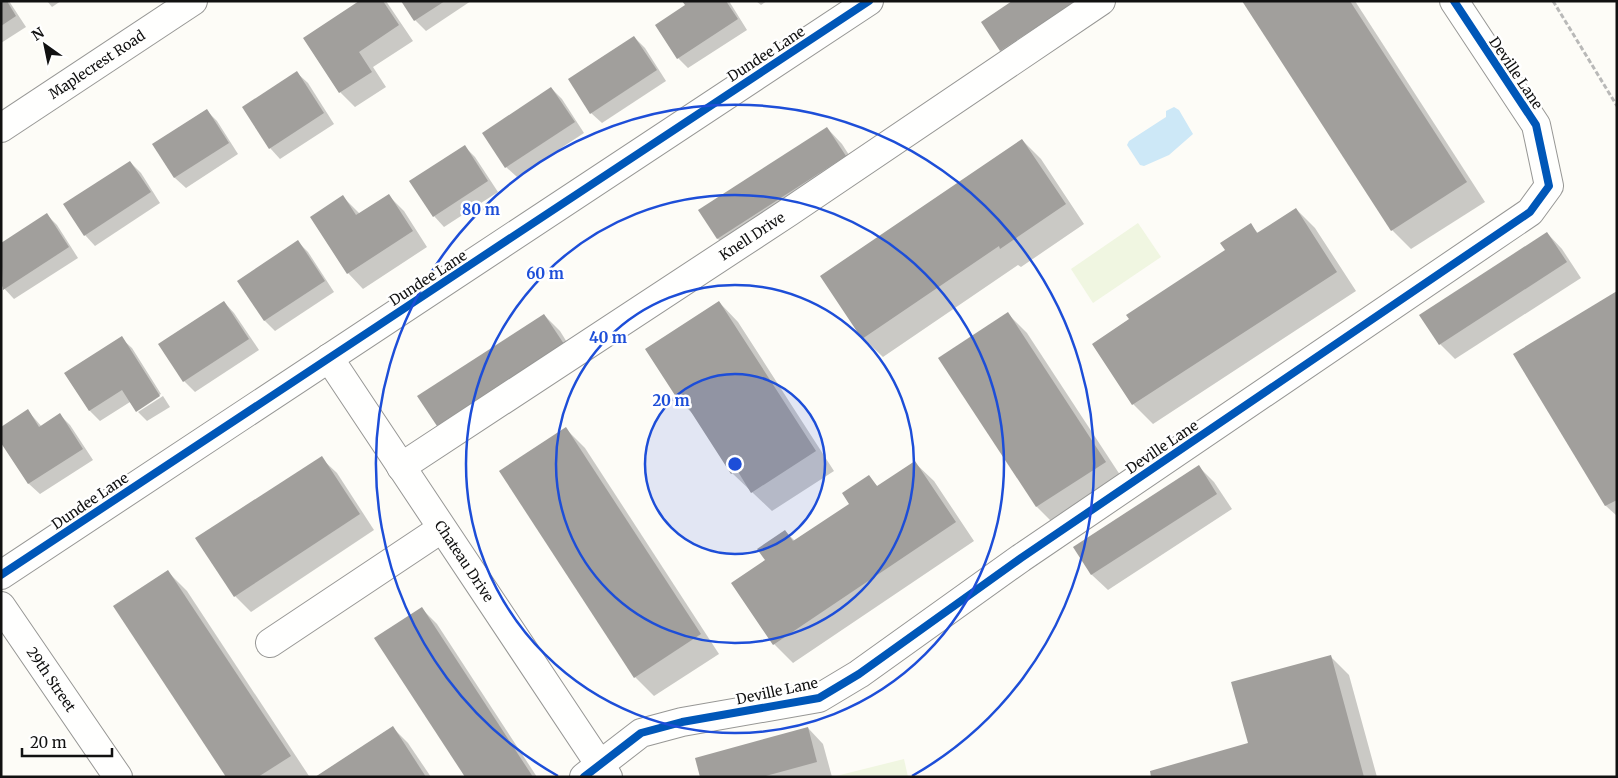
<svg xmlns="http://www.w3.org/2000/svg" width="1618" height="778" viewBox="0 0 1618 778" font-family="Merriweather,serif">
	<rect width="100%" height="100%" fill="#fdfcf7"/>
	<g fill="#f0f6e1">
		<path d="M1138,223l23,34 -68,46 -22,-34z"/>
		<path d="M904,759l4,18h-76z"/>
	</g>
	<path fill="#cde8f7" d="M1174,107l5,3 14,24 -24,21 -25,11 -4,-1 -13,-20 2,-4 37,-24v-6z"/>
	<g fill="#0003">
		<path d="M1,1h8l17,26 -25,16z"/>
		<path d="M47,1h14l-9,6z"/>
		<path d="M361,1h25l27,40 -40,26 13,20 -31,20 -15,-15z"/>
		<path d="M403,1h68l-45,30 -11,-11z"/>
		<path d="M684,1h45l18,29 -59,38 -10,-10 9,-52z"/>
		<path d="M756,1h11l-6,4z"/>
		<path d="M1014,1h101l-99,65 -15,-15 -19,-29z"/>
		<path d="M1243,1h112l130,201 -74,47 -19,-19z"/>
		<path d="M634,37l11,11 21,33 -64,42 -11,-10z"/>
		<path d="M297,73l11,10 26,41 -54,35 -10,-11z"/>
		<path d="M551,88l11,11 22,34 -67,44 -11,-10z"/>
		<path d="M206,110l11,11 21,33 -52,34 -11,-10 -21,-34z"/>
		<path d="M827,128l15,16 18,28 -126,82 -16,-15 -18,-28z"/>
		<path d="M1022,140l19,19 43,65 -63,43 -3,-2 -135,92 -20,-19z"/>
		<path d="M464,146l11,11 23,35 -54,35 -10,-11z"/>
		<path d="M130,162l11,11 19,30 -65,43 -10,-11z"/>
		<path d="M389,196l15,15 23,36 -64,42 -15,-16 -5,-76 17,17z"/>
		<path d="M1296,209l19,19 41,63 -203,133 -20,-20 -39,-60 133,-93 23,-26 9,9z"/>
		<path d="M47,215l10,10 21,33 -64,41 -13,-14v-40z"/>
		<path d="M1547,233l15,16 19,29 -126,81 -15,-15z"/>
		<path d="M298,242l10,10 26,40 -59,39 -10,-10 -26,-40z"/>
		<path d="M1617,292v224l-11,-10 -91,-152z"/>
		<path d="M224,302l10,11 25,37 -64,42 -11,-11 -24,-37z"/>
		<path d="M719,302l19,20 96,149 -62,40 -40,-38 -37,-57 -14,-14z"/>
		<path d="M1008,314l19,19 97,148 -68,45 -19,-19 -97,-149z"/>
		<path d="M544,315l16,16 18,29 -125,81 -15,-15 -19,-29z"/>
		<path d="M121,338l11,10 29,46 -24,15v2l-7,-9 -30,19 -10,-10 -24,-37z"/>
		<path d="M163,396l7,11 -23,14 -9,-9z"/>
		<path d="M28,411l14,16 18,-12 10,10 23,35 -53,34 -11,-10 -28,-44z"/>
		<path d="M566,429l19,19 134,206 -65,42 -19,-19z"/>
		<path d="M321,458l16,15 37,57 -123,82 -16,-16 -38,-58z"/>
		<path d="M914,462l20,19 40,60 -181,122 -19,-19 -8,-84 19,-29 10,10 56,-37 17,-27 10,10z"/>
		<path d="M1199,467l15,15 18,27 -124,81 -16,-15 -17,-28z"/>
		<path d="M168,572l19,19 122,185 -82,1z"/>
		<path d="M422,609l15,15 100,153h-71z"/>
		<path d="M1330,656l19,19 28,102h-225l97,-33z"/>
		<path d="M393,728l15,15 23,34h-114z"/>
		<path d="M808,728l15,16 9,33h-131z"/>
	</g>
	<g fill="#a19f9c">
		<path d="M1,1h6l9,15 -15,10z"/>
		<path d="M359,1h24l16,24 -40,27 13,20 -33,21 -36,-55z"/>
		<path d="M401,1h44l-31,20z"/>
		<path d="M682,1h44l12,18 -61,40 -22,-34 30,-20z"/>
		<path d="M1012,1h65l-77,50 -19,-29z"/>
		<path d="M1242,1h108l117,181 -76,49z"/>
		<path d="M634,36l23,34 -67,44 -22,-35z"/>
		<path d="M297,71l27,42 -55,36 -27,-42z"/>
		<path d="M551,87l24,35 -70,46 -23,-35z"/>
		<path d="M207,109l22,34 -55,35 -22,-34z"/>
		<path d="M827,127l19,29 -129,83 -19,-29z"/>
		<path d="M1022,139l44,65 -66,45 -1,-3 -137,93 -42,-63z"/>
		<path d="M465,145l23,36 -55,36 -24,-36z"/>
		<path d="M130,161l21,31 -67,44 -21,-32z"/>
		<path d="M389,194l24,37 -66,43 -37,-57 33,-22 13,20z"/>
		<path d="M1296,208l41,64 -205,133 -40,-61 37,-25 -3,-4 99,-65 -5,-7 31,-20 6,10z"/>
		<path d="M47,213l22,34 -66,43 -2,-47z"/>
		<path d="M1547,232l20,30 -128,83 -20,-30z"/>
		<path d="M298,240l27,41 -61,40 -27,-40z"/>
		<path d="M1617,291v209l-12,6 -92,-152z"/>
		<path d="M224,301l25,38 -66,43 -25,-38z"/>
		<path d="M719,301l97,150 -65,42 -14,-23 -6,4 -47,-73 -4,2 -35,-54z"/>
		<path d="M1008,312l98,150 -70,45 -98,-149z"/>
		<path d="M544,314l20,30 -127,82 -20,-30z"/>
		<path d="M122,336l38,60 -24,16 -14,-22 -33,21 -25,-38z"/>
		<path d="M28,409l11,18 21,-14 23,36 -55,35 -27,-41v-16z"/>
		<path d="M566,427l135,207 -67,44 -135,-207z"/>
		<path d="M322,456l38,58 -126,83 -39,-59z"/>
		<path d="M915,461l41,61 -183,123 -42,-62 34,-23 -8,-11 28,-19 8,11 56,-37 -7,-11 27,-18 8,11z"/>
		<path d="M1199,465l18,29 -126,81 -18,-28z"/>
		<path d="M168,570l123,186 -33,21h-32l-113,-171z"/>
		<path d="M422,607l111,170h-68l-91,-139z"/>
		<path d="M1331,655l33,122h-213l-1,-6 98,-28 -17,-61z"/>
		<path d="M393,726l33,51h-111z"/>
		<path d="M808,727l9,35 -55,15h-62l-5,-19z"/>
	</g>
	<g fill="none" stroke-linecap="round" stroke-linejoin="round">
		<g stroke="#979795" stroke-width="30">
			<g id="minor">
				<path id="s1" d="M1,128l192,-127"/>
				<path id="s2" d="M329,358l279,419"/>
				<path id="s3" d="M401,467l388,-255 312,-211"/>
				<path d="M1,575l868,-574"/>
				<path id="s4" d="M1,606l117,171"/>
				<path d="M270,643l171,-114"/>
				<path d="M584,777l57,-44 41,-11 137,-24 40,-24 162,-116 509,-346 19,-26 -13,-61 -82,-124"/>
			</g>
		</g>
		<path stroke="#b9b9b8" stroke-width="3" stroke-dasharray="5 2.5" stroke-linecap="butt" d="M1553,1l64,105"/>
		<use href="#minor" stroke="#fffffe" stroke-width="28"/>
		<g stroke="#fff" stroke-width="11">
			<g id="cycleway">
				<path d="M1,575l868,-574"/>
				<path d="M584,777l57,-44 41,-11 137,-24 40,-24 162,-116 509,-346 19,-26 -13,-61 -82,-124"/>
			</g>
		</g>
		<use href="#cycleway" stroke="#0057b8" stroke-width="8"/>
	</g>
	<circle cx="735" cy="464" r="90" fill="#1d4ed8" fill-opacity=".12"/>
	<g fill="none" stroke="#1d4ed8" stroke-width="2.5">
		<circle cx="735" cy="464" r="90"/>
		<circle cx="735" cy="464" r="179"/>
		<circle cx="735" cy="464" r="269"/>
		<path d="M558 776A359 359 0 1 1 912 776"/>
	</g>
	<g text-anchor="middle" dominant-baseline="central" stroke-width="5" stroke-linejoin="round" paint-order="stroke">
		<g font-size="14" fill="#111" stroke="#fff">
			<text transform="translate(766 54) rotate(-33)">Dundee Lane</text>
			<text stroke="none"><textPath href="#s1" startOffset="115">Maplecrest Road</textPath></text>
			<text transform="translate(1516 73) rotate(56)">Deville Lane</text>
			<text stroke="none"><textPath href="#s3" startOffset="420">Knell Drive</textPath></text>
			<text transform="translate(428 278) rotate(-33)">Dundee Lane</text>
			<text transform="translate(1162 447) rotate(-34)">Deville Lane</text>
			<text transform="translate(90 501) rotate(-34)">Dundee Lane</text>
			<text stroke="none"><textPath href="#s2" startOffset="244">Chateau Drive</textPath></text>
			<text stroke="none"><textPath href="#s4" startOffset="89">29th Street</textPath></text>
			<text transform="translate(777 691) rotate(-12)">Deville Lane</text>
		</g>
	</g>
	<circle cx="735" cy="464" r="8" fill="#1d4ed8" stroke="#fff" stroke-width="2.5"/>
	<g font-size="15" text-anchor="middle" font-weight="bold" fill="#1d4ed8" stroke="#fff" stroke-width="5" stroke-linejoin="round" paint-order="stroke">
		<text x="481" y="215">80 m</text>
		<text x="545" y="279">60 m</text>
		<text x="608" y="343">40 m</text>
		<text x="671" y="406">20 m</text>
	</g>
	<rect width="1618" height="778" fill="none" stroke="#111111" stroke-width="5"/>
	<g transform="translate(45 45) rotate(327)" stroke="#ffffff" stroke-width="4" paint-order="stroke">
	<path d="M0-4L9 19L0 12L-9 19Z" fill="#111111"/>
	<text y="-8" font-size="14" font-weight="bold" text-anchor="middle" fill="#111111">N</text>
	</g>
	<path d="M22 748v8h90v-8" fill="none" stroke="#111111" stroke-width="2.5"/>
	<text x="30" y="748" font-size="15" fill="#111111" stroke="#ffffff" stroke-width="4" paint-order="stroke">20 m</text>
</svg>
